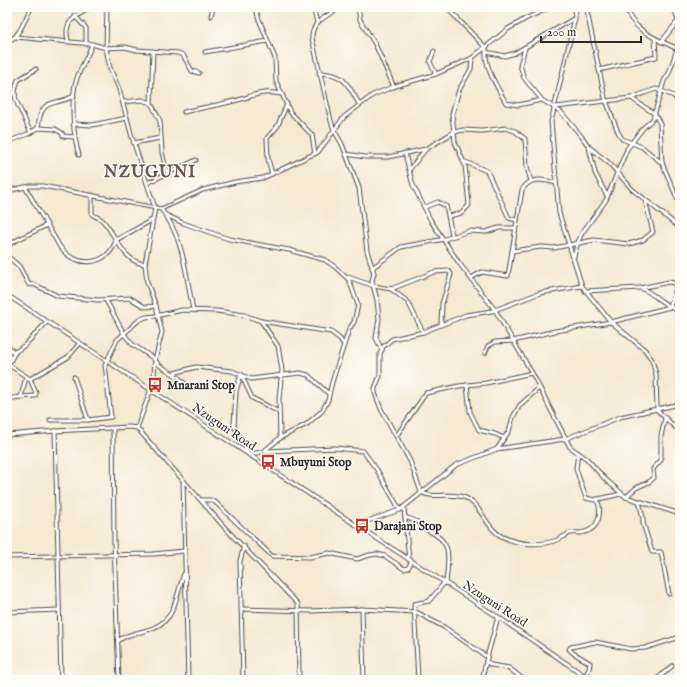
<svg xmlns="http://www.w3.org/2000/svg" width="687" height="687" viewBox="0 0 687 687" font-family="'IM FELL English',serif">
	<rect width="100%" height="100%" fill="#fdfcf7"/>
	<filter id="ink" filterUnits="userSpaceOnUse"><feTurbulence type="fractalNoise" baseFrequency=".025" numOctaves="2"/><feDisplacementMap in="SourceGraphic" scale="8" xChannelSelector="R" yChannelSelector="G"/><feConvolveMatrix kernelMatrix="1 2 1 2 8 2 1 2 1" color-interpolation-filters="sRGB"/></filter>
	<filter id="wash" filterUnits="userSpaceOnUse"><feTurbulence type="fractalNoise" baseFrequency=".012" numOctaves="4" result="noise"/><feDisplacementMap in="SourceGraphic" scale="16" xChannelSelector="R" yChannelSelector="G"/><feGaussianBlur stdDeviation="0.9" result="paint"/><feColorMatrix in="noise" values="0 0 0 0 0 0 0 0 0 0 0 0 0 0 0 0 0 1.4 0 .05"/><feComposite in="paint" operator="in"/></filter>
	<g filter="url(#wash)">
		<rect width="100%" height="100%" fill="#f5e9d2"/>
	</g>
	<g filter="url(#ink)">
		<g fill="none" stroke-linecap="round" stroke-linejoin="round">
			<g stroke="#494844" stroke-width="5">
				<g id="minor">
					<path d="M107,7l-1,41 4,20 9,21 13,48 23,71 -10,56 2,18 9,24 6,26 -7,28 -2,31"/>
					<path d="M256,7l2,10 17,41 1,23 14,31 22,23 3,19"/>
					<path d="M313,7l4,16"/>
					<path d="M341,7c-12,9 -30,13 -29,31l19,83 3,9 8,14 17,44 8,63 7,22 -2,8 5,19 2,19 -3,19 6,12"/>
					<path d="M358,7l2,13 15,24 19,43"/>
					<path d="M446,7l40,41c-2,20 11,38 20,55l12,2 24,-5"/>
					<path d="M574,7l1,11 -24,104 8,91 23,73 29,36 34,28 7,10 4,14 1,36 23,22"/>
					<path d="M586,7l19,91 13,34 4,7 20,8 20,16"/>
					<path d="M625,7c9,26 33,32 55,43"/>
					<path d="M674,7l6,20"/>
					<path d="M75,16l11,12v16"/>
					<path d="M211,16l2,-9"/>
					<path d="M15,37l77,7 14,4 19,-1 12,3 41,3 5,2 9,16 7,2"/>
					<path d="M68,41c-5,-22 8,-23 23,-34"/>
					<path d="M7,42c14,-6 17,-23 25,-35"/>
					<path d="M661,42l17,-21"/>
					<path d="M525,48l-5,17 4,13 18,22 19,12 21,25 7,10 6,26 12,23"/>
					<path d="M153,51l-2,52 9,18 2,31 5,21"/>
					<path d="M434,51l-4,11 6,12"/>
					<path d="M205,52l63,-11"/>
					<path d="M486,52l19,4 10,-3 60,-35"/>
					<path d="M599,70l57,-13 -1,-18"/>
					<path d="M319,73c25,0 29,11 40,31"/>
					<path d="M7,87l8,8"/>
					<path d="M631,98l24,16 5,10 2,39 18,42"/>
					<path d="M123,102l19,-2 9,3"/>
					<path d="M556,107l75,-9 25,-9 18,7 6,7"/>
					<path d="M184,112c15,-4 31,-6 46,-10 24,-5 26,-12 52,-8"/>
					<path d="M73,124l19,1 35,-7"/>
					<path d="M38,128c3,-32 15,-21 36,-32"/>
					<path d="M31,132c-4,-5 -5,-11 -8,-17 -7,-13 -11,-19 -5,-35l18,-11"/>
					<path d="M7,142l21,-8 10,-6 17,1 7,4 1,3 12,1"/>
					<path d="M134,143l26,-5"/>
					<path d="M589,147l20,16 23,26 48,39"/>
					<path d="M426,149l-17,21 4,15 18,36 28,42 36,47 37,63 38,74 17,12 19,21 20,17 54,17"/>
					<path d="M405,153l4,17"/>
					<path d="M346,154l19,3h23l38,-8 28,-17 9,-2 19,1 24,-3 9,3 10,8 2,28 4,14"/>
					<path d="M79,155c-6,-19 -9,-58 -2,-77 4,-11 11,-22 15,-34"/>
					<path d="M463,161l24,10 22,47 7,2"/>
					<path d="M272,174l-4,-15 -1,-21 10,-11 10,-23"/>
					<path d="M147,183l49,-23"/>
					<path d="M25,187l35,60c16,22 49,19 56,-7l36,-20"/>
					<path d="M7,191l23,-5h13l118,23 42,-19 32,-8 28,-4 55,-26 26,-35 29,-22 22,-9 41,-12 36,-16 36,-29 19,-11 24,-11"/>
					<path d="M92,195v19c4,4 8,3 11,7 13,14 20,41 42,43"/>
					<path d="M425,207l13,-5 8,4 6,29"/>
					<path d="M161,209c23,28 25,67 32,101"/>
					<path d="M166,215l17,8 46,16 60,11 36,10 10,7 14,13 9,25 -4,17 -5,7 -5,16"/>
					<path d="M449,216l13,-3 7,-8 -4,-40 -10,-23 -3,-28 7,-24 12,-21 1,-11"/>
					<path d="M7,232l4,11 -4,6"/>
					<path d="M7,245l40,-20"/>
					<path d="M512,251l29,-4 13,1 40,-8 35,4 14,-4 10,-8 -8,-32"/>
					<path d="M7,256l12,10 10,19 4,-1 25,12 40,4 32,-2 15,9 11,-1"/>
					<path d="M573,259l5,-17 4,-9 24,-33 21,-51 16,-21 10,-9 11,-38 5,-8 11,-33"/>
					<path d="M372,268l29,-21 44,-8 24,-8 17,1 13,-4h16"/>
					<path d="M348,277l26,9 17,3 43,-17 15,-1 2,3 -9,30 -1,20"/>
					<path d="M471,278l11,-6 26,4 14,-86c8,-14 22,-10 34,-7"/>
					<path d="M582,286l-42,7 -48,18 -26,4 -43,17 -31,7 -9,8 -3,7v22l-5,12v5l6,16 29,52 11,31c13,8 31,-1 45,6 16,8 21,32 37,39 17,8 37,9 54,3 5,-2 9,-5 13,-7 5,-1 10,1 15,-1 15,-4 17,-21 12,-33"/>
					<path d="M641,288c13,5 27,22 39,22"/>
					<path d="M391,289l17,13 15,30"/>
					<path d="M585,291l55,-3 29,-6 8,2"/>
					<path d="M7,295l349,230 142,92 93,63"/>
					<path d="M106,300l18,34 8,10 21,14 6,7 19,12 10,10"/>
					<path d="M261,321l17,25 4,24 -3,28 1,40"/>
					<path d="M7,346l8,7"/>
					<path d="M485,353l3,-7 7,-4 18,-1 42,-10 56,-9 59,-15 10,-31"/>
					<path d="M9,365l21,14 6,14 -1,3 -14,1"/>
					<path d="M7,367l8,-15 10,-7 22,-23"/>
					<path d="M174,373l22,-6 36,4 19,8 49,-6 8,2 21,19"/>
					<path d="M241,374l11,24 27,14"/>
					<path d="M74,377l14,43"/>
					<path d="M30,379l38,-22 12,-14"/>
					<path d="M467,385l3,27 9,18 16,4 9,4"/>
					<path d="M7,399l14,-2 5,-20"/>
					<path d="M50,420h38l23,-3 -6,-52 12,-25 22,-20 7,-3 10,-1 26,-6 35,1 27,4 17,6 70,11 9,7 4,6 -12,37 -4,18 -6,11 -15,13 -27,14 -16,13 -15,4 -15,-29 2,-35 5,-17"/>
					<path d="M137,428l14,-39"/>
					<path d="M113,429l1,113 5,138"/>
					<path d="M55,431l6,249"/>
					<path d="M7,435l48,-4 75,-4 7,1 89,101 72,75 1,76"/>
					<path d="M397,435l29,-42 33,-7 27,-3 46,-10"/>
					<path d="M497,449l12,-18 4,-14 7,-12 19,-17"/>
					<path d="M266,451l69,-3 28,3 14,19 23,40"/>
					<path d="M578,453l-2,16 10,29 8,2 27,-6"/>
					<path d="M183,480l5,200"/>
					<path d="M626,497l10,-9 13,-6 5,-4 -1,-9 8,-9v-24l4,-18"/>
					<path d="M201,500h9l5,2 57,54 38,1 19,-4 28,6 13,-4 7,-1 8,2 19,13 4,-1 4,-7"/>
					<path d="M639,501l4,17v5l9,29h9l8,42"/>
					<path d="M404,508l5,52"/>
					<path d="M405,517c4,2 10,3 14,6 3,2 6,6 10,8 25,12 19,27 17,52"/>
					<path d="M356,525l44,-15 56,-45 41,-16 68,-10 55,-22 60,-13"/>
					<path d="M7,557l146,-3 32,-3"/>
					<path d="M241,609l69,2 52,-2 54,3 28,15 43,30"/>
					<path d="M362,609l2,71"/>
					<path d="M7,612l52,-2"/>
					<path d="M118,641c8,-7 16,-7 26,-10 33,-8 30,-30 40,-57"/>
					<path d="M486,661l5,4 18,3 15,12"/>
					<path d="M585,676l4,-7 1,-6 -17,-10 -4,-4 2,-2 24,-5 36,7 14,-1 35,-11"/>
					<path d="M243,680l-3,-119 4,-15"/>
					<path d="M418,680l-4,-76 15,-3 16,-19"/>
					<path d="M442,680h29"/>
					<path d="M482,680l4,-19 12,-44"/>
					<path d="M656,680l16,-14"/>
				</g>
			</g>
			<use href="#minor" stroke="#fff" stroke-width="3"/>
		</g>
	</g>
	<defs>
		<g id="bus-bare" transform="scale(1.2)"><path d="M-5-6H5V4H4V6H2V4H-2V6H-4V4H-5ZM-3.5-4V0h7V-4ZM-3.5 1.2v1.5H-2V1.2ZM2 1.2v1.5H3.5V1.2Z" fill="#c8321e" stroke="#fdfcf7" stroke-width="2.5" paint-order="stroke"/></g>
	</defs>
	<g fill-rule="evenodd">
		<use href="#bus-bare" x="155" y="385"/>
		<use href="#bus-bare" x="268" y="462"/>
		<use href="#bus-bare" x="362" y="526"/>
	</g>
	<g text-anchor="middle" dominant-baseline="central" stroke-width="3" stroke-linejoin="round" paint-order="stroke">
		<g font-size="12" font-weight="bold" fill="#2b2b2b" stroke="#fdfcf7" text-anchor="start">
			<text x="167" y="385">Mnarani Stop</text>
			<text x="280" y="462">Mbuyuni Stop</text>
			<text x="374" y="526">Darajani Stop</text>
		</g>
		<g font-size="12" fill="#2b2b2b" stroke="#fdfcf7">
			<text transform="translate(224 427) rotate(34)">Nzuguni Road</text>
			<text transform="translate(495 604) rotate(33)">Nzuguni Road</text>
		</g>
		<g font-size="16" font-weight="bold" letter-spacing="1" fill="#6b554f" stroke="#fdfcf7">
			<text x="150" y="173">NZUGUNI</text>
		</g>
	</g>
	<rect width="687" height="687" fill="none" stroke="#fdfcf7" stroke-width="24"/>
	<path d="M541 36v6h100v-6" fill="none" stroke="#2b2b2b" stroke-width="2"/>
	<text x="547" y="36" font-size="12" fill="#2b2b2b" stroke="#fdfcf7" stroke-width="3" paint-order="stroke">200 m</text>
</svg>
